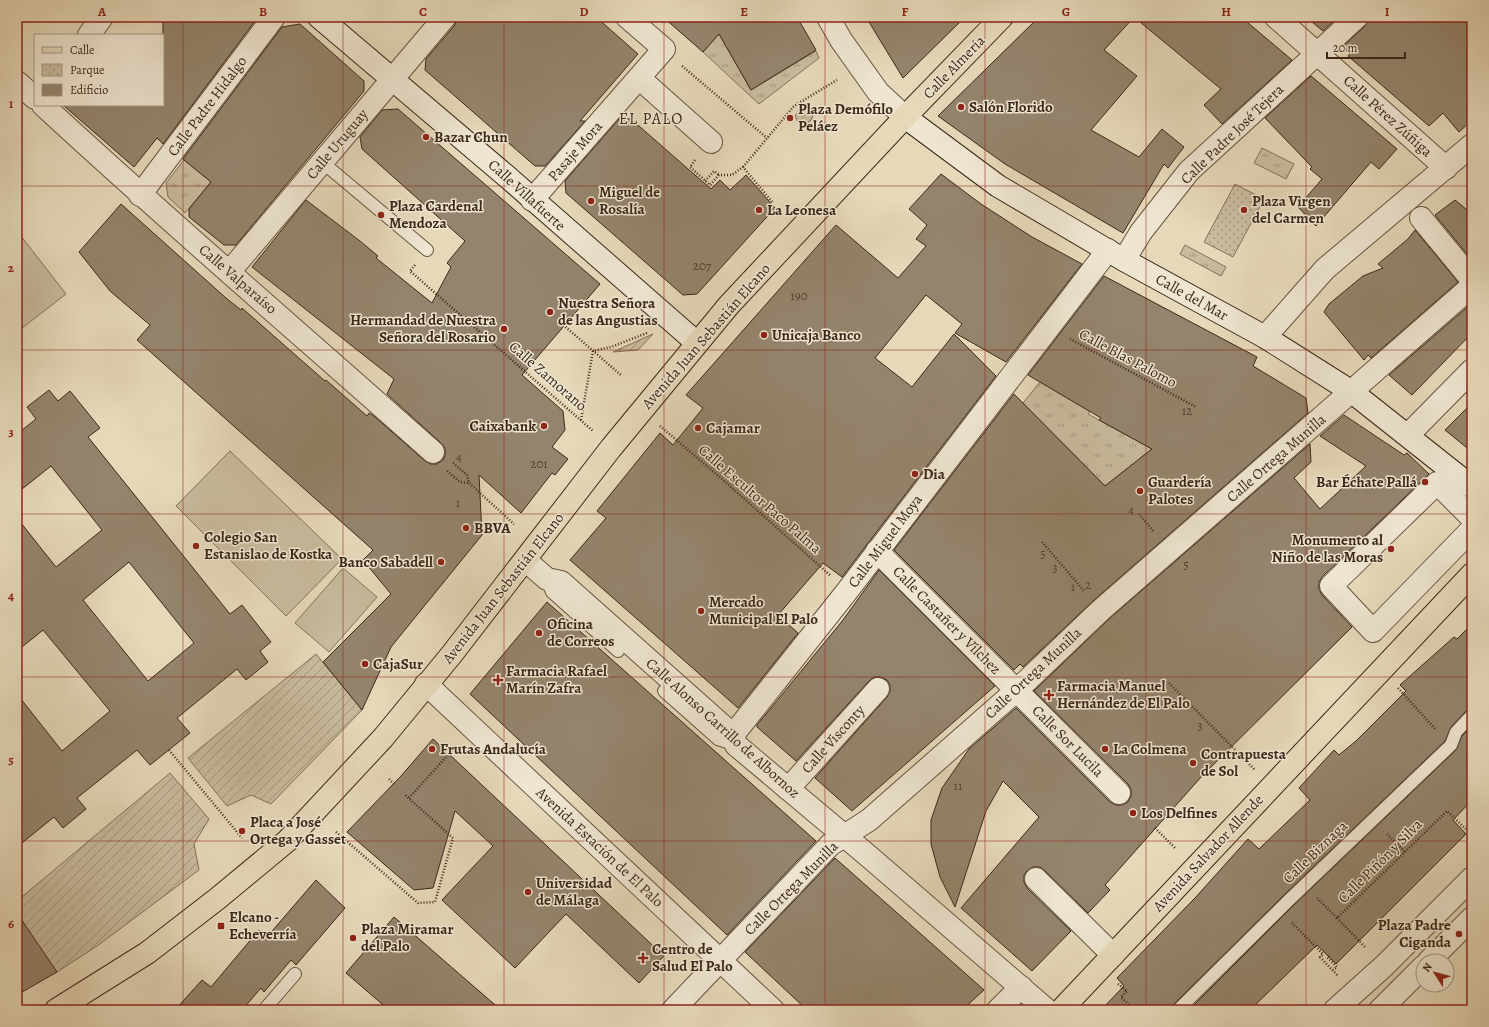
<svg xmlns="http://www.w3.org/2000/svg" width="1489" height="1027" viewBox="0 0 1489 1027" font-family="Alegreya,serif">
	<defs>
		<pattern id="grass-tufts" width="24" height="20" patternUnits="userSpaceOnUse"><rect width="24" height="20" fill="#c9bb9f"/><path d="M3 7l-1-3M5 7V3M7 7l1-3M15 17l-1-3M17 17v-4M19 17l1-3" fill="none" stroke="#a49881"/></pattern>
		<pattern id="park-dots" width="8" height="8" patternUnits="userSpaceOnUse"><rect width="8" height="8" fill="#c9bb9f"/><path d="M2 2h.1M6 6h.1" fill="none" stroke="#a49881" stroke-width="1.8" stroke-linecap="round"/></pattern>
		<pattern id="garden-furrows" width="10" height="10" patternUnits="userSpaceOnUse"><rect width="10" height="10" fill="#c9bb9f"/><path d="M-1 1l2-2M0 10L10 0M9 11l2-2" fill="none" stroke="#a49881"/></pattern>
	</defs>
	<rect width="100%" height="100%" fill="#e6d9ba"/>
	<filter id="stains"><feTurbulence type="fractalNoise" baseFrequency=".005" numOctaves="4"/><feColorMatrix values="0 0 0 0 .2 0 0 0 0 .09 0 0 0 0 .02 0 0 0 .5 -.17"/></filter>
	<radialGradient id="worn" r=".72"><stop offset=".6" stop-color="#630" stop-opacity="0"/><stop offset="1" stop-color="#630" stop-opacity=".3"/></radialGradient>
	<g fill="url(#grass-tufts)" stroke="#82725c">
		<path d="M719,34l32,56 65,-39 3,7 -60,46 -56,-52z"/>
		<path d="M1262,148l32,16 -8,15 -32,-16z"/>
		<path d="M184,160l27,22 -26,31 -17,-16 -2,-14z"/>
		<path d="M1185,245l41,22 -5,9 -41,-22z"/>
		<path d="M1040,382l50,29 -2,3 64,35 -47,37 -82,-83z"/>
	</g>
	<path fill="url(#park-dots)" stroke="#82725c" d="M1235,184l29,15 -31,58 -29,-15z"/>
	<g fill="url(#garden-furrows)" stroke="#82725c">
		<path d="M800,109h9l4,8 -5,7h-9l-4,-8z"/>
		<path d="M653,334l-15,16 -25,2z"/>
		<path d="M316,654l46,56 -91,94 -20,-9 -24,11 -39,-48z"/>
		<path d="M170,773l39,46 -15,25 5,26 -102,76 -40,26c-13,-18 -40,-50 -40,-71z"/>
	</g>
	<g fill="#c9bb9f" stroke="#82725c">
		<path d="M17,231l49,63 -49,38z"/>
		<path d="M230,451l112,108 -56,57 -110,-110z"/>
		<path d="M343,568l34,29 -48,55 -34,-29z"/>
	</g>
	<g fill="#94846d" stroke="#3b2819" fill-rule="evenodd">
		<path d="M163,17h95l-95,127 -6,-6 -23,29 -71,-62h100z"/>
		<path d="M457,17h139l42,37 -58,67h5l-40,45h-10l-110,-96 1,-11 29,-34z"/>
		<path d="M663,17h134l19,33 -65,40 -32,-56 -16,18z"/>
		<path d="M866,17h99l-62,61z"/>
		<path d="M1039,17h202l51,43 -70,64 -18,-19 17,-16 -87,-72 -30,33 33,26 -46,54 48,27 23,-28 22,18 -16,21 -4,-4 -41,69 -118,-69 -67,-48z"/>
		<path d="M1306,17h32l-15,14z"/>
		<path d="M1369,17h103v103l-13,12 -16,-19 -14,13 -81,-70 2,-2 -8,-7 23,-21z"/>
		<path d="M300,24l64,57v10l-128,154h-12l-35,-28v-8l22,-27 -28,-23 99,-132z"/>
		<path d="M1311,76l86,73 -18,20 -8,-7 -55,64 -18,-19 24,-28 -12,-10 2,-2 -47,-49z"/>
		<path d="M398,109l202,175 -78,91 41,36 2,19 -13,17 16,12 -13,16 -3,-2 -31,40 -42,-38 3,60 -91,112 -29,63 -39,-48 68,-68 -28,-34 10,-10 -236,-210 13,-15 -40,-34 -31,-39 42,-48 105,94 15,12 1,-2 83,73 1,-1 41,36 2,-3 6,4 50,44 6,3h6l6,-4 2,-5v-7l-4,-5 -54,-49 7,-15 -142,-112 54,-67 54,41 18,15 -2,2 56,45 19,-36 -4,-4 18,-22 -103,-92 -2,-12 22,-27z"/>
		<path d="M619,119h12l80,70 9,-9 10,10 16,-15 29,33 -78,86 -14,1 -117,-102 -1,-12z"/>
		<path d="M941,174l40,30 51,33 50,27 -76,98 -51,-29 7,-9 -36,-29 -51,63 37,29 42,-53 42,42 -154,201 -19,-14 -45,52 20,18 -60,75 -168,-148 36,-42 -9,-7 63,-78 13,12 30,-37 -17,-13 150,-170 62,53 28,-32 -10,-7 11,-14 -18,-16z"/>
		<path d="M1455,200l17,14v46l-37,-45z"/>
		<path d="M1415,230l43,52 -87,76 -3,-3 -4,5 -40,-48 5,-8 34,-28 20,-8 -5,-4 30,-25z"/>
		<path d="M1104,276l153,81 -4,9 53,32 2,15 -215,188 -70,66 -3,-3 -6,6 -120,-120 120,-156 91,92 47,-37 -53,-29 2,-2 -73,-43z"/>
		<path d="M1472,303v30l-60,62 -23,-20z"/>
		<path d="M49,390l9,11 12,-10 30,37 -12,9 142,177 12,-9 29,37 -11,9 8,11 -22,18 -9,-11 -60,49 13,15 -40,32 -13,-15 -60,48 9,11 -23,19 -9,-11 -37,30v-153l45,57 48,-40 -67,-81 -26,21v-133l39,49 46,-37 -51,-64 -34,27v-59l19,-15 -9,-12zM129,562l65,81 -46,38 -65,-81z"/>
		<path d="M1472,403v49l-27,-22z"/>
		<path d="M1344,415l60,40 3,-2 22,21 -107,103 -3,5v7l3,6 30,32 -150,149 -97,109 5,5 -22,23 -44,-43 -4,-3h-7l-6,4 -3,4v7l3,6 44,43 -39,40 -71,-63 78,-91 -36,-36 -17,30 -31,96 -15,-30 -9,-33v-24l11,-32 27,-39 47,-41 94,94 6,3h6l6,-3 3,-6v-7l-3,-5 -94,-93 75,-72 201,-175 1,18 -17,16 26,31 46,-43 -46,-30z"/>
		<path d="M879,570l116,116 -143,125 -37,-33 72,-81 3,-6v-6l-3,-5 -7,-3h-6l-5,4 -73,80 -39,-34v-2l86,-105z"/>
		<path d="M547,602l269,239 -89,94 -257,-241z"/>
		<path d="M1472,624v84l-5,2 -16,17 -6,14 -162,155 -110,109 -2,5h-70l23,-24 -7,-8 78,-80 53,-59 11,10 51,-49 -11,-12 35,-38 5,5 17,-14 50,-50 -6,-6 54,-48 3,2z"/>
		<path d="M1472,726v74l-19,20 13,14 -130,130 -19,-19 -67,65h-61l104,-104 163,-156 6,-14z"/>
		<path d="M433,739l231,217 -25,27 -73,-69 -51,54 -73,-68 51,-54 -38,-35 -22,77 -19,2 -67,-58 54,-56z"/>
		<path d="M835,858l69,61 80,71 -22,20h-155l-62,-58z"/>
		<path d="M316,880l29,28 -49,57 -5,-5 -27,32 -3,-4 -19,22h-67l27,-30 9,7 48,-57 8,7z"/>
		<path d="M17,913l40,59 -40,23z"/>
		<path d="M394,917l55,48 52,45h-112l-43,-37z"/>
	</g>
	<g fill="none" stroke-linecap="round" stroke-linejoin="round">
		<g stroke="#665441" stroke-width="14">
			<g id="lane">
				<path d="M322,162l105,88"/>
				<path d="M547,579l5,13 66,59"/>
				<path d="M664,691l54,48 18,6"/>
				<path d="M264,1010l31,-36"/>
				<path d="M1178,1010l110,-109 163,-156 5,-13 16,-17"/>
			</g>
		</g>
		<g stroke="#665441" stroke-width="24">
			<g id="street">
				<path d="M828,17l13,23 37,52 27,25"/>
				<path d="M1276,17l170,151"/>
				<path d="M89,35l13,-18"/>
				<path d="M639,78l72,64"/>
				<path d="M17,82l18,16"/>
				<path d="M43,105c127,118 260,231 390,347"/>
				<path d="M140,195l134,-178"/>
				<path d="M532,200l132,-151 -37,-32"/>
				<path d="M1421,218l51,62"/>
				<path d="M1124,260l17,-28 48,-61 168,-154"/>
				<path d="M230,271l215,-254"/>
				<path d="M1265,337l60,-68 147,-124"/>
				<path d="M1408,435l64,-65"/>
				<path d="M1472,518l-35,-35 -106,103 42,45 99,-102"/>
				<path d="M877,551l242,242"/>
				<path d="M525,560l22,19 14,3 172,153 3,10 130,109 181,156"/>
				<path d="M426,684l347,326"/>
				<path d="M733,735l115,-145 260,-340"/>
				<path d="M788,789l90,-100"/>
				<path d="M1036,879l77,76"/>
				<path d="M1429,961l43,-43"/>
				<path d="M673,1010l157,-165 39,-25 148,-130 84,-80 371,-324"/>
				<path d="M998,1010l23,-23"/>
				<path d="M1335,1010l49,-44 88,-88"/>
				<path d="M1380,1010l43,-43"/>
			</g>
		</g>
		<g stroke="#3b2819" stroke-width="24">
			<g id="secondary">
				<path d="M319,17l185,157 193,169"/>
				<path d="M905,117l93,69 126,74 141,77 87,55 120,95"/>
			</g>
		</g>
		<g stroke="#3b2819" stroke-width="24">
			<g id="primary">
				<path d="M56,1010l91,-57 70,-54 70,-58 96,-103 69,-84 159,-206 118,-143 176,-188 97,-100"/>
				<path d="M1061,1010l411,-436"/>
			</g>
		</g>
		<g stroke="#3b2819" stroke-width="2.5" stroke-dasharray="1 2" stroke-linecap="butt">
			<path d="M682,66l85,72"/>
			<path d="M695,160l-5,7 20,18 9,-10h13l11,-8 30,36"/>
			<path d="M743,167l51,-61 43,-26"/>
			<path d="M705,181l9,-10 5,4"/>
			<path d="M415,265l-5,6 183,160"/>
			<path d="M561,323l61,53"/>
			<path d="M1070,339l126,68"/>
			<path d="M581,420l12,-69 18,-4 36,-14"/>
			<path d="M660,426l63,54 107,95"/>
			<path d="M453,463l14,12 2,8 45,41"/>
			<path d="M447,471l13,11 9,1"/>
			<path d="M1139,514l15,18"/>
			<path d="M1042,542l43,50"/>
			<path d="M1169,683l86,87"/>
			<path d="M1398,688l38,42"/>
			<path d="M169,750l73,88"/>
			<path d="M1467,755l5,5"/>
			<path d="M389,779l5,5"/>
			<path d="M409,798l48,-53"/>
			<path d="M1155,828l20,20"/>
			<path d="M336,832l82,71 17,-1 18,-64 -49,-44"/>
			<path d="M1387,834l18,18"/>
			<path d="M1317,898l20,20 110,-107 25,24"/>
			<path d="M1337,918l29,30"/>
			<path d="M1292,923l31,31 -3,3 18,19"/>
			<path d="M1329,956l-2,1 10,10 -4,3"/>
			<path d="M1472,982v2"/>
			<path d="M1118,984l9,7 -6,6 13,13"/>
		</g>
		<use href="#lane" stroke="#efe6d2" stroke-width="12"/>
		<use href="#street" stroke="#efe6d2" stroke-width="22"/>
		<use href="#secondary" stroke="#efe6d2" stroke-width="22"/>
		<use href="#primary" stroke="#e6d9ba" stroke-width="22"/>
	</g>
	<path fill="none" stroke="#8f2418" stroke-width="1" stroke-opacity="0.55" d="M183,17v993M343,17v993M504,17v993M664,17v993M825,17v993M985,17v993M1146,17v993M1306,17v993M17,186h1455M17,350h1455M17,514h1455M17,677h1455M17,841h1455"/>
	<g fill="#8f2418" stroke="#efe6d2" stroke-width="1.5">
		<circle cx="961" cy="107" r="4"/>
		<circle cx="790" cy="118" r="4"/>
		<circle cx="426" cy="137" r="4"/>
		<circle cx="591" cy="201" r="4"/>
		<circle cx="759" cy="210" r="4"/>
		<circle cx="1244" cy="210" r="4"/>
		<circle cx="381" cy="215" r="4"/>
		<circle cx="550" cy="312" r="4"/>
		<circle cx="504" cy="329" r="4"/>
		<circle cx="764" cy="335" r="4"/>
		<circle cx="544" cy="426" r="4"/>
		<circle cx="698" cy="428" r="4"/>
		<circle cx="915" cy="474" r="4"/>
		<circle cx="1425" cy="482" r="4"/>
		<circle cx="1140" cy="491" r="4"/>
		<circle cx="466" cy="528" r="4"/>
		<circle cx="196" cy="546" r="4"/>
		<circle cx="1391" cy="549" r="4"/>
		<circle cx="441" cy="562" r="4"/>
		<circle cx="701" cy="611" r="4"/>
		<circle cx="539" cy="633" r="4"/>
		<circle cx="365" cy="664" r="4"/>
		<path d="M496 674h4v4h4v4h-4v4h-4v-4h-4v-4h4z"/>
		<path d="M1047 689h4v4h4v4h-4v4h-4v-4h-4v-4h4z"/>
		<circle cx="432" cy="749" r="4"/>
		<circle cx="1105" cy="749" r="4"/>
		<circle cx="1193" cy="763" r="4"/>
		<circle cx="1133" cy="813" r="4"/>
		<circle cx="242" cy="831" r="4"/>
		<circle cx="528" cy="892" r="4"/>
		<rect x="217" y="922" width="8" height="8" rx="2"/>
		<circle cx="1459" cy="934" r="4"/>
		<circle cx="353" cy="938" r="4"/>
		<path d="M641 952h4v4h4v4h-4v4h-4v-4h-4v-4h4z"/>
	</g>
	<g text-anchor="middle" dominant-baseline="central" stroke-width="3" stroke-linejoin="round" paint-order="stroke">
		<g font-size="13" fill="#513f2e">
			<text x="702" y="265">207</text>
			<text x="799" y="295">190</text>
			<text x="1187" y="410">12</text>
			<text x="459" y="456">4</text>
			<text x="539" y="463">201</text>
			<text x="458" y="502">1</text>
			<text x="1131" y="509">4</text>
			<text x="1043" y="553">5</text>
			<text x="1186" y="564">5</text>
			<text x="1055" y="567">3</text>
			<text x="1088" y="584">2</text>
			<text x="1073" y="586">1</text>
			<text x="1200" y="725">3</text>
			<text x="958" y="785">11</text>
		</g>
		<g font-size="15" fill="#3b2819" stroke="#efe6d2">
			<text transform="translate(954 67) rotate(-46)">Calle Almería</text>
			<text transform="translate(207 106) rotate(-53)">Calle Padre Hidalgo</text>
			<text transform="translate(1388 116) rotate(42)">Calle Pérez Zúñiga</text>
			<text transform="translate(1232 134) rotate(-44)">Calle Padre José Tejera</text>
			<text transform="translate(337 144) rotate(-50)">Calle Uruguay</text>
			<text transform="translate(575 151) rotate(-49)">Pasaje Mora</text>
			<text transform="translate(527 195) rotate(42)">Calle Villafuerte</text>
			<text transform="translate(238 279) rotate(41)">Calle Valparaíso</text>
			<text transform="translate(1192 297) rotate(29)">Calle del Mar</text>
			<text transform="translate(706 336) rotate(-49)">Avenida Juan Sebastián Elcano</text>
			<text transform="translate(1128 358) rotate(28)">Calle Blas Palomo</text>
			<text transform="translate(548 376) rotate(41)">Calle Zamorano</text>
			<text transform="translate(1276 458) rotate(-41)">Calle Ortega Munilla</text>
			<text transform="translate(760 499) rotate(41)">Calle Escultor Paco Palma</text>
			<text transform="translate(885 541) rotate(-53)">Calle Miguel Moya</text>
			<text transform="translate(503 588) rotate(-52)">Avenida Juan Sebastián Elcano</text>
			<text transform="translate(947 620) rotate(45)">Calle Castañer y Vílchez</text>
			<text transform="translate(1033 673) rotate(-43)">Calle Ortega Munilla</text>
			<text transform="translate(723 728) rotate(42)">Calle Alonso Carrillo de Albornoz</text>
			<text transform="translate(833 739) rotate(-48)">Calle Visconty</text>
			<text transform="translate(1068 741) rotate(45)">Calle Sor Lucila</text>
			<text transform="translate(600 847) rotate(43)">Avenida Estación de El Palo</text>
			<text transform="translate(1315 852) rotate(-44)">Calle Biznaga</text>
			<text transform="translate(1208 853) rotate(-47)">Avenida Salvador Allende</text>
			<text transform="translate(1380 861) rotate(-45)">Calle Piñón y Silva</text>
			<text transform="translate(791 888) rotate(-45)">Calle Ortega Munilla</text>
		</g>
		<g font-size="15" font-weight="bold" fill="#3b2819" stroke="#efe6d2" text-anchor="start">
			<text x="969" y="107">Salón Florido</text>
			<text x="798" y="109">Plaza Demófilo<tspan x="798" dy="17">Peláez</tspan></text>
			<text x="434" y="137">Bazar Chun</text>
			<text x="599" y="192">Miguel de<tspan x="599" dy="17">Rosalía</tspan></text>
			<text x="1252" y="201">Plaza Virgen<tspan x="1252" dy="17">del Carmen</tspan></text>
			<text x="389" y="206">Plaza Cardenal<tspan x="389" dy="17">Mendoza</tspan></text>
			<text x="767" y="210">La Leonesa</text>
			<text x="558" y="303">Nuestra Señora<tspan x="558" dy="17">de las Angustias</tspan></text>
			<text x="496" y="320" text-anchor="end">Hermandad de Nuestra<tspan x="496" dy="17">Señora del Rosario</tspan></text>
			<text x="772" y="335">Unicaja Banco</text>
			<text x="536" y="426" text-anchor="end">Caixabank</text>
			<text x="706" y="428">Cajamar</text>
			<text x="923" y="474">Dia</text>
			<text x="1148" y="482">Guardería<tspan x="1148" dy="17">Palotes</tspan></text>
			<text x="1417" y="482" text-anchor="end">Bar Échate Pallá</text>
			<text x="474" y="528">BBVA</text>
			<text x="204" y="537">Colegio San<tspan x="204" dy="17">Estanislao de Kostka</tspan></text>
			<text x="1383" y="540" text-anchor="end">Monumento al<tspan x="1383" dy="17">Niño de las Moras</tspan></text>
			<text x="433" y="562" text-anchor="end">Banco Sabadell</text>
			<text x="709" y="602">Mercado<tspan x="709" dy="17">Municipal El Palo</tspan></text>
			<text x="547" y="624">Oficina<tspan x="547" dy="17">de Correos</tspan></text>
			<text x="373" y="664">CajaSur</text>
			<text x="506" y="671">Farmacia Rafael<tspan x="506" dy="17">Marín Zafra</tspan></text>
			<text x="1057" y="686">Farmacia Manuel<tspan x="1057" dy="17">Hernández de El Palo</tspan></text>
			<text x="440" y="749">Frutas Andalucía</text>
			<text x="1113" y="749">La Colmena</text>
			<text x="1201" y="754">Contrapuesta<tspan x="1201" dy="17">de Sol</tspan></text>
			<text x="1141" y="813">Los Delfines</text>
			<text x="250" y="822">Placa a José<tspan x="250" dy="17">Ortega y Gasset</tspan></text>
			<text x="536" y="883">Universidad<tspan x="536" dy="17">de Málaga</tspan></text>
			<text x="229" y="917">Elcano -<tspan x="229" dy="17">Echeverría</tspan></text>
			<text x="1451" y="925" text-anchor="end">Plaza Padre<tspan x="1451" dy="17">Ciganda</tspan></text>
			<text x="361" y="929">Plaza Miramar<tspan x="361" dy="17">del Palo</tspan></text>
			<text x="652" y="949">Centro de<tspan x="652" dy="17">Salud El Palo</tspan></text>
		</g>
		<g font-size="16" letter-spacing="1" fill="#3b2819" stroke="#efe6d2">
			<text x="651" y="119">EL PALO</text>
		</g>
	</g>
	<rect width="1489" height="1027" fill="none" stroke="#e6d9ba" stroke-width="44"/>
	<rect x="34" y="34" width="130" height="72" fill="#efe6d2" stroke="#a79a88"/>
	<rect x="42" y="47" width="20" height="6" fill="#e6d9ba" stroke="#a79a88"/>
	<text x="70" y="54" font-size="12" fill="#3b2819">Calle</text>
	<rect x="42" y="64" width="20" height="12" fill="url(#park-dots)" stroke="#a79a88"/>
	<text x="70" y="74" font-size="12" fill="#3b2819">Parque</text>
	<rect x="42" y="84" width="20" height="12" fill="#94846d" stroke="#a79a88"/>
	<text x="70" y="94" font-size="12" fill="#3b2819">Edificio</text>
	<g transform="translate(1435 973) rotate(306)"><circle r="19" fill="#efe6d2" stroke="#a79a88"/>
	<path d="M0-3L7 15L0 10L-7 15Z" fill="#8f2418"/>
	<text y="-6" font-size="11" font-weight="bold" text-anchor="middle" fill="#3b2819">N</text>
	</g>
	<path d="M1327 52v6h78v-6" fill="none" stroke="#3b2819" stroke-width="2"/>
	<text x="1333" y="52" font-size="12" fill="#3b2819" stroke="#efe6d2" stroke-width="3" paint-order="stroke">20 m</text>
	<rect x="22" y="22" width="1445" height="983" fill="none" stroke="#8f2418" stroke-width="1.5"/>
	<g font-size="13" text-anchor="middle" font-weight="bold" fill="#8f2418">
		<text x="102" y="16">A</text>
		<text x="263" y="16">B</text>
		<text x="423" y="16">C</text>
		<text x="584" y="16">D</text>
		<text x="744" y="16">E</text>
		<text x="905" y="16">F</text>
		<text x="1066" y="16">G</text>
		<text x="1226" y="16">H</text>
		<text x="1387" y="16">I</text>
		<text x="11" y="108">1</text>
		<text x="11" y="272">2</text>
		<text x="11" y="436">3</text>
		<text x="11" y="600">4</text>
		<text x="11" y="764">5</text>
		<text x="11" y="928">6</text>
	</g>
	<rect width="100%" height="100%" filter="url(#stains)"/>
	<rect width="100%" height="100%" fill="url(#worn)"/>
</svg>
